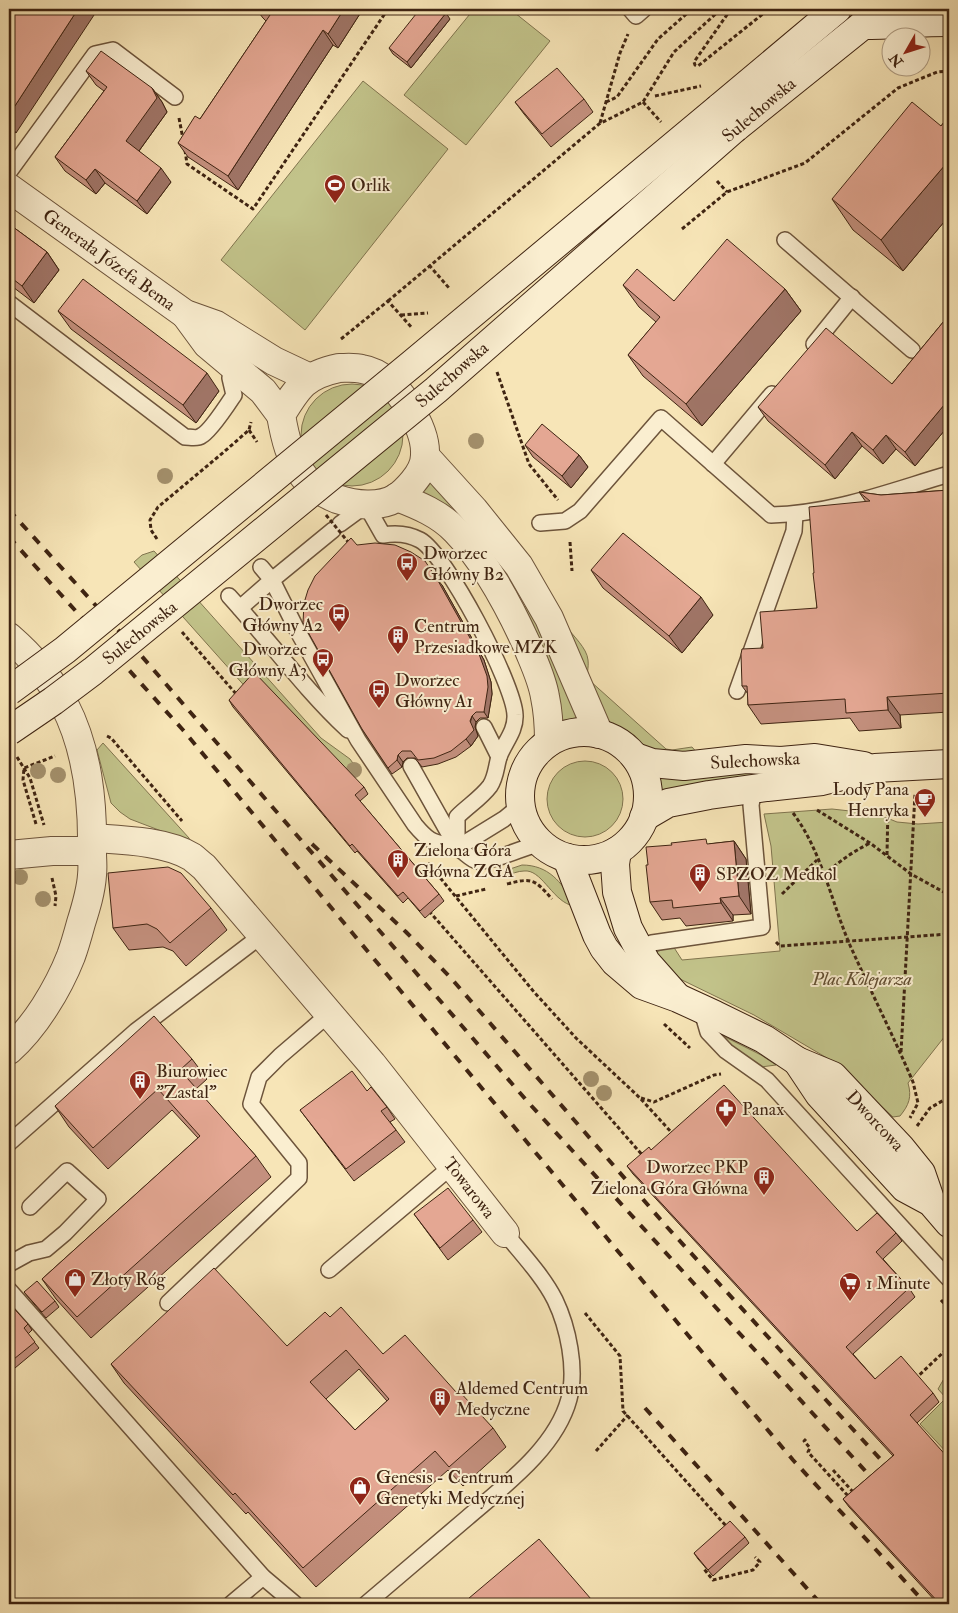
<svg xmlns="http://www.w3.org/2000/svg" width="958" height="1613" viewBox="0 0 958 1613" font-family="'IM FELL Double Pica',serif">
	<rect width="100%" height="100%" fill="#f7e5b7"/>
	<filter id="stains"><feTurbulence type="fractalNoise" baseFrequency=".004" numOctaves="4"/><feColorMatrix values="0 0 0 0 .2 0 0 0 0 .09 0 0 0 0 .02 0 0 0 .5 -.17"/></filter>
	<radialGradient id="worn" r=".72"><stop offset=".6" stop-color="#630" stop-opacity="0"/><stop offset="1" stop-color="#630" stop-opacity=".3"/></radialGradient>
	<g fill="#c2c38a" stroke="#80744e">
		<path d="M474,9h36l40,32 -84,104 -62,-50z"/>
		<path d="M363,81l85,68 -143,181 -84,-70z"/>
		<circle cx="352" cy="435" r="51"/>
		<path d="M430,477l85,104 -10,5 -86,-95z"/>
		<path d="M154,551l167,187 29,21 10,14 -6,5 -105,-87 -115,-129 8,-7z"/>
		<path d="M529,604l53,118 -20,4 -2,-16 -40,-101z"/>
		<path d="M566,626c7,10 21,22 22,34 1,9 -2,12 1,20l77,69 6,1 20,-3 7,8 9,1 -60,-4 -38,-28 -10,-13z"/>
		<path d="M103,743l86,95 1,4 -60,-23 -10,-7 -9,-9 -14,-53z"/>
		<circle cx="585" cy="799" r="38"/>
		<path d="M759,770l2,10 -100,17 -2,-22z"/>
		<path d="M832,809l45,5 20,8 21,2 31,-2v209l-41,52c4,14 1,22 -8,33l-7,1 -46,-43 -20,-16 -73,-43 -72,-35 -14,-10 -15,-17 20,-7 9,14 98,-9 -9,-105 -7,-32z"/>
		<path d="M522,865c26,0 40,17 51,38l-3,2c-19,-7 -29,-36 -46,-34 -6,0 -13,3 -19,5l2,-6z"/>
		<path d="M723,1036l38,19 15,10 -15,2 -30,-18 -9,-11z"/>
		<path d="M949,1370v85l-29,-31 26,-26 -8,-9z"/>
	</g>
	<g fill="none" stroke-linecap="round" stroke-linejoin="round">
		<g stroke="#6d543b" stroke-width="18">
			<g id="lane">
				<path d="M630,9l6,7 8,-7"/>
				<path d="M9,172l86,-118 18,-4 62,47"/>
				<path d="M785,240l127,110"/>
				<path d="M9,303l176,134c5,0 12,2 16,-1 9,-4 27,-32 33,-41l-4,-17 2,-13"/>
				<path d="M814,344l38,-47"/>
				<path d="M713,464l59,-70"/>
				<path d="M540,523l25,-2 15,-10 81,-93 110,97c61,-1 120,-24 178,-41"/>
				<path d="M340,524l26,-19 17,30c12,-2 26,-1 37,5 26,14 94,144 95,175 1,16 -11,28 -16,42 -3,10 -3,20 -9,29 -9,12 -22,20 -33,31v31"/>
				<path d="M333,530l-61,50 25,50 61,110 57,85c16,19 18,16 39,22 9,2 15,12 23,14 12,2 49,-14 63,-18"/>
				<path d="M229,596c40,44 75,93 119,134"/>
				<path d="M240,608l32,-28 -11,-13"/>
				<path d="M737,691l57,-160 1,-17"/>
				<path d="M484,727l15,30"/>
				<path d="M411,766l45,80"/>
				<path d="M457,848l47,-29 16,-13"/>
				<path d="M638,949l14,-6 110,-16 -11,-122 3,-16"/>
				<path d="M701,1008l7,24 18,19 41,29 182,199"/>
				<path d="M9,1143l127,-112 126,-96"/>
				<path d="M9,1264l20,-11 17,-4 19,-16 33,-34 -31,-28 -37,36"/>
				<path d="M329,1270l123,-104"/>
				<path d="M9,1290l254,287 32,27"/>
				<path d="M168,1303l131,-125v-15l-48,-59 8,-27 21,-21 49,-42"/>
				<path d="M231,1604l32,-27"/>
				<path d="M366,1604c34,-29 67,-57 101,-86 37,-32 89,-70 102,-119 8,-30 -1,-72 -14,-99 -12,-24 -34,-47 -50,-67"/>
			</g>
		</g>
		<g stroke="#6d543b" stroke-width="30">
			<g id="street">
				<path d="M9,188l176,126 31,11 58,36 36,17"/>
				<path d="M185,314l22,30 56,47 18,24"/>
				<path d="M339,368c7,0 15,-1 23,1 19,3 36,20 46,37 9,14 18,32 17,49 0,10 -6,20 -12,27 -5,6 -11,12 -17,16 -17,10 -41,7 -59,1 -12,-5 -24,-11 -32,-21 -15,-18 -20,-40 -24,-63 17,-28 24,-40 58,-47z"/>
				<path d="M425,456l49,54 45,56 30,52 50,116"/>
				<path d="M397,497c21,8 43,17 59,34 30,31 52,73 70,112 7,18 16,35 19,54 3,14 4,30 4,45"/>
				<path d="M9,637c22,19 41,41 55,67 24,46 29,98 28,148 0,8 1,15 0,23 -1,16 -6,32 -11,48 -3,11 -6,22 -10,33 -13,33 -36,71 -62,94"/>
				<path d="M93,838c29,2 73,3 99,19 4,3 8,7 12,10l168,197 133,169"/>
				<path d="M9,855l43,-4h40"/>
			</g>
		</g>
		<g stroke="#3f2412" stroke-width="30">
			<g id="secondary">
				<path d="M863,25c29,0 57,-3 86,-3"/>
				<path d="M719,108l118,-99"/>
				<path d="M735,128l128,-103 24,-16"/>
				<circle cx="584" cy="796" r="64"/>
				<path d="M635,757l17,6 32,3 62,-7 35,2 34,-3 49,8"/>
				<path d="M644,817l24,-14 41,-8 58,-8 55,-6 53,-13 74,-4"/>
				<path d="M617,851l-2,13 2,28 11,36 18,34 31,35"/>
				<path d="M567,858l30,77 7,13 11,14 27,23 36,13 37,17 49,24 33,22 36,15 67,71 21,26 10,29"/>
				<path d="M797,1061l22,33 86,94 26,14 18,21"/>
			</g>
		</g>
		<g stroke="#3f2412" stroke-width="3" stroke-dasharray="4 2.5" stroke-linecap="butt">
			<path d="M731,9l-37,53 1,3 3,1 71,-57"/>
			<path d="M655,96l46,-10"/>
			<path d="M606,102l11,-5 41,-58 34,-30"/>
			<path d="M643,102l18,20"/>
			<path d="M179,118l4,21"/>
			<path d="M600,123l20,-70 8,-19"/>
			<path d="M185,150l2,14 66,45 135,-200"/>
			<path d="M717,181l10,11"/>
			<path d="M682,229l45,-37 78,-29 93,-75 39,-16 12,-1"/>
			<path d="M429,265l20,23"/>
			<path d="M388,301l211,-177 44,-22 31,-50 47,-43"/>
			<path d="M401,315l27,-2"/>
			<path d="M341,339l47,-38 24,27"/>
			<path d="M497,372l32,92 29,36"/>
			<path d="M249,430l8,12"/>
			<path d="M157,539l-6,-9 -1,-10 8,-13 67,-56 24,-21 2,-8"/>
			<path d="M570,542l2,29"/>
			<path d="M182,632l55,63"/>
			<path d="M107,736l4,2 71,83"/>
			<path d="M17,757l13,21 14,47"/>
			<path d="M817,810l53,33 41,31 38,21"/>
			<path d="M793,813c28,37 38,87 56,130 21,47 44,92 64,139l5,21 -8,15"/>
			<path d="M36,824l-13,-44 1,-12 31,-12"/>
			<path d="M887,855l1,-49"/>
			<path d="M428,863l106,129 42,46 64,60 32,35 1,-1"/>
			<path d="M824,876c15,-15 27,-23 46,-33"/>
			<path d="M52,878l4,18 -1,10"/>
			<path d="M507,884c26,-7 28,-4 45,15"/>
			<path d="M782,894l35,-34"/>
			<path d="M456,896l30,-7"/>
			<path d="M429,911l215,246"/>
			<path d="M776,942l4,4 169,-12"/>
			<path d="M664,1024l26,24"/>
			<path d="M901,1052l14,-258"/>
			<path d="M641,1098l13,4 60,-27 7,-1"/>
			<path d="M917,1126l13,-18 19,-11"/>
			<path d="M941,1300l8,9"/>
			<path d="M585,1313l35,43 3,55 104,116"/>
			<path d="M915,1379l34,-32"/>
			<path d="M806,1439l-2,2 6,7 -2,4 41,45"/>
			<path d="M596,1451l32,-36"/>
			<path d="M833,1470l21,23"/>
			<path d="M708,1565l-4,4 9,11 40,-10 7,-8 -5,-5"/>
		</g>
		<use href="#lane" stroke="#faeed0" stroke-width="15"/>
		<use href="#street" stroke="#faeed0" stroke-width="28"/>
		<use href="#secondary" stroke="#faeed0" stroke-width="28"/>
		<g stroke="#3f2412" stroke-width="4" stroke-dasharray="9 9" stroke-linecap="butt">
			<path d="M9,510l130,143 388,448 353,386"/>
			<path d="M9,537l174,193 524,628 86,102 133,144"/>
			<path d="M312,844l94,88 44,45 217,250 227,247"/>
			<path d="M645,1408l176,196"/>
		</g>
		<g stroke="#3f2412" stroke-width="30" stroke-linecap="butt">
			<g id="secondary-bridge">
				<path d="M9,691l56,-41 347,-286 307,-256"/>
				<path d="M9,731l44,-30 40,-30 343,-281 299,-262"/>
			</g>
		</g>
		<path stroke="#3f2412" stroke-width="3" stroke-dasharray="4 2.5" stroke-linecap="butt" d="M326,515l23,28"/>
		<use href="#secondary-bridge" stroke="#faeed0" stroke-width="28"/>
	</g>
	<g fill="#a4916d">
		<circle cx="476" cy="441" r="8"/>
		<circle cx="165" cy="476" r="8"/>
		<circle cx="354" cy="770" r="8"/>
		<circle cx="38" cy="771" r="8"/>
		<circle cx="58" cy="775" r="8"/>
		<circle cx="20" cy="877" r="8"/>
		<circle cx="43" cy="899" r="8"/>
		<circle cx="591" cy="1079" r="8"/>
		<circle cx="604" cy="1093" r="8"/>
	</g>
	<g fill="#c4907e" stroke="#3f2412" fill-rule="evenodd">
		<path d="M9,9l7,124 -7,-5z"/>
		<path d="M256,9h107l-25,39 -5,-3 -95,145 -50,-33 -10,-14 22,-24 66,-98 -3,-3z"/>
		<path d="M450,19l-39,49 -18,-14 -4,-6z"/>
		<path d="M86,71l66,17 10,14 5,10 -28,39 32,31 -24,32 -42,-31 -9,11 -31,-23 -10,-14 49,-66 -8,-6z"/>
		<path d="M584,99l9,13 -42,35 -27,-33 -9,-12z"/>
		<path d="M949,116v100l-46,55 -50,-41 -21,-31 109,-73z"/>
		<path d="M9,224l38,28 12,18 -25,33 -25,-19z"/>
		<path d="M623,285l51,16 111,-12 16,22 -99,115 -59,-50 -15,-21 28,-33 -17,-15z"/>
		<path d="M58,311l161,80 -23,32 -125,-94z"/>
		<path d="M949,315v110l-34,41 -19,-17 -13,15 -21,-18 -27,33 -67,-58 -10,-14 134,-23z"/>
		<path d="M525,445l54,10 9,12 -17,21 -38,-31z"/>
		<path d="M949,490v222l-49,3 1,13 -42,3 -9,-13 -89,6 -13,-19v-11l-6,-8 21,-38 54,-40 -3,-35 52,-71 -7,-10 22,3z"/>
		<path d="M591,570l122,45 -31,38 -79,-65z"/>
		<path d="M442,585l42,75 7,22 1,12 -4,24h-8l-4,4 -1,5 3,9 -7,10 -15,11 -18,7 -16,3 -7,-9h-8l-4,4 -1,5 -10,7 -30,-45z"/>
		<path d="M229,700l135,87 4,7 -8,7 79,93 5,7 -19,17 -17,-20 -5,5 -46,-52 -2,2 -122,-146z"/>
		<path d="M734,841l12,18 5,55 -18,1v6l-47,5 -6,-8 -18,2 -12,-18 59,-58z"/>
		<path d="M211,908l16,22 -41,36 -13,-15 -10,-4 -34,3 -16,-22z"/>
		<path d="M192,1059l15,20 -11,10 60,67 15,21 -180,161 -35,-39 -14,-20 156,-141 -26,-28 -64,59 -39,-42 -14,-21z"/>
		<path d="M367,1091l20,16 8,12 -5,3 15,20 -51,39 -54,-71z"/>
		<path d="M651,1150l206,81 39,2 6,8 -19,18 26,29 6,9 -62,57 22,25 58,14 6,9 -22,21 32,181h-11l-89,-97 -6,-8 50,-43 -260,-282 -6,-8z"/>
		<path d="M414,1214l59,6 9,12 -34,28z"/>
		<path d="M24,1292l31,9 4,6 -13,11 -17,-20z"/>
		<path d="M9,1305l19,19 4,6 -4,4 11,14 -30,25z"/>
		<path d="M330,1317l53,37 73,38 37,36 13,19 -43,39 -15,-16 -132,117 -68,-75 -2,2 -122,-131 -13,-19 176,-18zM359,1369l28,32 -32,29 -29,-31z"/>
		<path d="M745,1537l4,6 -36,33 -15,-17 -4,-6z"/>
		<path d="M591,1599l3,5h-132z"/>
	</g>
	<g fill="#a07567" stroke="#3f2412">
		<path d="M78,9h20l-82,124 -7,-10v-8z"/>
		<path d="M344,9h19l-25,39 -10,-14z"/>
		<path d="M446,13l4,6 -39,49 -4,-6z"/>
		<path d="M323,30l10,15 -95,145 -10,-14z"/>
		<path d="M152,88l10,14 5,10 -31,43 -10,-14z"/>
		<path d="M945,165l4,6v45l-46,55 -22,-31z"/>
		<path d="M161,168l10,14 -24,32 -10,-13z"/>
		<path d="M95,169l10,14 -9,11 -10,-14z"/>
		<path d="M47,252l12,18 -25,33 -12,-17z"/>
		<path d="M785,289l16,22 -99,115 -16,-22z"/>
		<path d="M207,373l12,18 -23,32 -13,-18z"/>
		<path d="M949,399v26l-34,41 -10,-14z"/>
		<path d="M852,432l10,14 -27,33 -10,-14z"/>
		<path d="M886,435l10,14 -13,15 -10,-14z"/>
		<path d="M579,455l9,12 -17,21 -9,-12z"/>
		<path d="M437,579l5,6 42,75 7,22 1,12 -4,24 -4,-6z"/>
		<path d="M701,597l12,18 -31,38 -13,-17z"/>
		<path d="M887,697l13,18 1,13 -13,-18z"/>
		<path d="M472,716l4,6 -1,5 3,9 -7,10 -5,-7z"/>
		<path d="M398,755l5,7 -1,5 -5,-7z"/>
		<path d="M734,841l12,18 5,55 -12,-18z"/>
		<path d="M720,898l13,17v6l-12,-18z"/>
	</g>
	<g fill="#e4a793" stroke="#3f2412" fill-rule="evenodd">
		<path d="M9,9h69l-69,106z"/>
		<path d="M260,9h84l-16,25 -5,-4 -95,146 -50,-33 17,-27 5,3 70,-104z"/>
		<path d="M420,9h20l6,4 -39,49 -18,-14z"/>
		<path d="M101,51l51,37 5,10 -31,43 35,27 -24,33 -42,-32 -9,11 -31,-23 52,-70 -21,-16z"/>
		<path d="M557,68l27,31 -42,35 -27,-32z"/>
		<path d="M912,102l29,24 8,-10v52l-4,-3 -64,75 -49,-41z"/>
		<path d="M9,224l38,28 -25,34 -13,-10z"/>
		<path d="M727,239l58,50 -99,115 -58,-49 32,-38 -37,-32 14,-16 37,32z"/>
		<path d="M83,279l124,94 -24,32 -125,-94z"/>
		<path d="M949,315v84l-44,53 -19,-17 -13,15 -21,-18 -27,33 -67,-58 68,-79 66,56z"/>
		<path d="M542,424l37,31 -17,21 -37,-31z"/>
		<path d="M949,490v203l-62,4 1,13 -42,3 -1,-14 -97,6 -1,-19h-5l-1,-32 1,-5 21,-1 -3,-36 57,-4 -4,-35h1l-5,-66 61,-6 -11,-9 22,3z"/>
		<path d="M623,533l78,64 -32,39 -78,-66z"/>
		<path d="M351,538l6,7 18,-2 20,2 16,7 14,9 12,18 42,75 8,22 1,11 -4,25h-8l-4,4 -2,5 4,9 -8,9 -15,12 -17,7 -16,2 -7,-9h-9l-4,4 -1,5 -9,8 -26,-39 -59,-106 1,-20 4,-13 7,-14z"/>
		<path d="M254,672l110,115 -9,8 84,99 -19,17 -17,-19 -5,4 -46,-52 -2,2 -121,-146z"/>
		<path d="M706,839l1,5 27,-3 5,55 -19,2 1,5 -48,5 -1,-8 -22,2 -4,-37h2l-2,-18 26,-2 -1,-2z"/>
		<path d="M168,867l13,6 30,35 -41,35 -13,-14 -10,-5 -34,4 -5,-55z"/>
		<path d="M154,1016l38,43 -12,11 76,86 -179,161 -35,-38 158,-143 -42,-47 -65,59 -38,-42z"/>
		<path d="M352,1071l15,20 4,-4 16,20 -6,4 15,19 -50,39 -46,-59z"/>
		<path d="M724,1085l133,146 20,-18 19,20 -20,19 33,36 -63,59 29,32 26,-23 32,37 -23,22 39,44v145h-9l-97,-105 51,-44 -267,-289 22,-19 2,3z"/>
		<path d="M448,1188l25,32 -33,28 -26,-34z"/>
		<path d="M214,1268l73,78 38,-34 5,5 11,-10 42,47 22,-19 51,57 2,-2 35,38 -44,39 -14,-16 -132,117 -68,-75 -2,2 -122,-131zM346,1350l43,49 -34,31 -45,-48z"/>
		<path d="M37,1281l18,20 -13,11 -18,-20z"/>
		<path d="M10,1304l18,20 -4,4 11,14 -26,21v-58z"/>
		<path d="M730,1521l15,16 -37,33 -14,-17z"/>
		<path d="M539,1539l52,60 -6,5h-123z"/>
	</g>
	<defs>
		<g id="stadium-pin" transform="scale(1.125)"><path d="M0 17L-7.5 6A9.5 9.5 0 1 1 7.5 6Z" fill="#8f2418" stroke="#faeed0"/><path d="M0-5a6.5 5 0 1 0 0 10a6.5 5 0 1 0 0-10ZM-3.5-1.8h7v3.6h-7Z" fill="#fff"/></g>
		<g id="bus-pin" transform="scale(1.125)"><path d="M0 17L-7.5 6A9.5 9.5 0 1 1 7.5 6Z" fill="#8f2418" stroke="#faeed0"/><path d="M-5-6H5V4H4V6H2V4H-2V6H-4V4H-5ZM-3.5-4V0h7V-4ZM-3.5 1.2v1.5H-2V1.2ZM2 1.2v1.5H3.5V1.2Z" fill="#fff"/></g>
		<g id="building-pin" transform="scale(1.125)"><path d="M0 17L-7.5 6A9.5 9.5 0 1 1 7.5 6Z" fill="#8f2418" stroke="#faeed0"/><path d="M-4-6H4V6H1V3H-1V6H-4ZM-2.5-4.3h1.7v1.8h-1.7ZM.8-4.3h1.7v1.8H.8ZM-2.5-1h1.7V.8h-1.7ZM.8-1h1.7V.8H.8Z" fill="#fff"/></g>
		<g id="cafe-pin" transform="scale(1.125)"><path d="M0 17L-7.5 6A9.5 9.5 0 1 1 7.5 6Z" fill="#8f2418" stroke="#faeed0"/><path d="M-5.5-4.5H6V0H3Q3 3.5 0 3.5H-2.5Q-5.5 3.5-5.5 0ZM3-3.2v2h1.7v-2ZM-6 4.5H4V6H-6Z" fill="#fff"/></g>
		<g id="pharmacy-pin" transform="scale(1.125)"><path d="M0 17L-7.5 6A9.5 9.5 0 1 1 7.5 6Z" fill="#8f2418" stroke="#faeed0"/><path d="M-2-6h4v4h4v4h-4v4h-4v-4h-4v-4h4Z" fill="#fff"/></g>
		<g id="shop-pin" transform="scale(1.125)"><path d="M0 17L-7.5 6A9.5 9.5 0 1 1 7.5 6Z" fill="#8f2418" stroke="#faeed0"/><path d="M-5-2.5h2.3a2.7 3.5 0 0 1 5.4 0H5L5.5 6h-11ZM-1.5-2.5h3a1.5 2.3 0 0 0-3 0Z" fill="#fff"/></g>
		<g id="supermarket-pin" transform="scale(1.125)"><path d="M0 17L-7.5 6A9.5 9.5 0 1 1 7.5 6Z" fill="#8f2418" stroke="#faeed0"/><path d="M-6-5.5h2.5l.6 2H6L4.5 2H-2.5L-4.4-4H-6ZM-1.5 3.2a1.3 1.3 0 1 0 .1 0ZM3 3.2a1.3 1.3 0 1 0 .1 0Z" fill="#fff"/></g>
	</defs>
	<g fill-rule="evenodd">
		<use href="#stadium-pin" x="335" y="185"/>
		<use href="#bus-pin" x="407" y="563"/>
		<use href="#bus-pin" x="339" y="614"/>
		<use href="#building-pin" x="398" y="636"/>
		<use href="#bus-pin" x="323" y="659"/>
		<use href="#bus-pin" x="379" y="690"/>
		<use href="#cafe-pin" x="925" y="799"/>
		<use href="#building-pin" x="398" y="860"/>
		<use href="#building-pin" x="700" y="874"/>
		<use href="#building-pin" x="140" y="1081"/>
		<use href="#pharmacy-pin" x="726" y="1109"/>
		<use href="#building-pin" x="764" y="1177"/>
		<use href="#shop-pin" x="75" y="1279"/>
		<use href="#supermarket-pin" x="850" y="1283"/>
		<use href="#building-pin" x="440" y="1398"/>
		<use href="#shop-pin" x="360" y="1487"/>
	</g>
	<g text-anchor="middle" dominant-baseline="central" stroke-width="4" stroke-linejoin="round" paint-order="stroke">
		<g font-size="18" fill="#3f2412" stroke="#faeed0">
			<text transform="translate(759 110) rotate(-40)">Sulechowska</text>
			<text transform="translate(109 260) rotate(36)">Generała Józefa Bema</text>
			<text transform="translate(452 375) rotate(-41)">Sulechowska</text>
			<text transform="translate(140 633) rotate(-39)">Sulechowska</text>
			<text transform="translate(755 761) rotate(-3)">Sulechowska</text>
			<text transform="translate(875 1121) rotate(47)">Dworcowa</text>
			<text transform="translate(469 1188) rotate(52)">Towarowa</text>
		</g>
		<g font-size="18" fill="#3f2412" stroke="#faeed0" text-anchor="start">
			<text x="351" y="185">Orlik</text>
			<text x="423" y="553">Dworzec<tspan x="423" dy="21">Główny B2</tspan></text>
			<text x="323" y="604" text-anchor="end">Dworzec<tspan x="323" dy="21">Główny A2</tspan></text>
			<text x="414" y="626">Centrum<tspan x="414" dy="21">Przesiadkowe MZK</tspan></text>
			<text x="307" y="649" text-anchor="end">Dworzec<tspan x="307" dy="21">Główny A3</tspan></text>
			<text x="395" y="680">Dworzec<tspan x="395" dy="21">Główny A1</tspan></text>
			<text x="909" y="789" text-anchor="end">Lody Pana<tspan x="909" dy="21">Henryka</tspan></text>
			<text x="414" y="850">Zielona Góra<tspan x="414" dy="21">Główna ZGA</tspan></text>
			<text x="716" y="874">SPZOZ Medkol</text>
			<text x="156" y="1071">Biurowiec<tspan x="156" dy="21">"Zastal"</tspan></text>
			<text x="742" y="1109">Panax</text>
			<text x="748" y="1167" text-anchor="end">Dworzec PKP<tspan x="748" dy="21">Zielona Góra Główna</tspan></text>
			<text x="91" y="1279">Złoty Róg</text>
			<text x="866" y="1283">1 Minute</text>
			<text x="456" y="1388">Aldemed Centrum<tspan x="456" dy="21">Medyczne</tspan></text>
			<text x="376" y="1477">Genesis - Centrum<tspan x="376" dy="21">Genetyki Medycznej</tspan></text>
		</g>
		<g font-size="18" font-style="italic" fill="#604c30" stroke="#faeed0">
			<text x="862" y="979">Plac Kolejarza</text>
		</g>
	</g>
	<rect width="958" height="1613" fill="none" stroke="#f7e5b7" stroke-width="30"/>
	<rect x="10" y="10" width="938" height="1593" fill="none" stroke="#3f2412" stroke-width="2.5"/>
	<rect x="15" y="15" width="928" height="1583" fill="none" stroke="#3f2412"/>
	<g transform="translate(906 52) rotate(231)"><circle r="24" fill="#faeed0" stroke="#af9d84"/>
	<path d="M0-4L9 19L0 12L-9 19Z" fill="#8f2418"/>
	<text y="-8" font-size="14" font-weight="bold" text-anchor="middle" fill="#3f2412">N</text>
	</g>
	<rect width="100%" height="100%" filter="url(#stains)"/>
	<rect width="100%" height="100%" fill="url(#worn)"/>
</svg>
